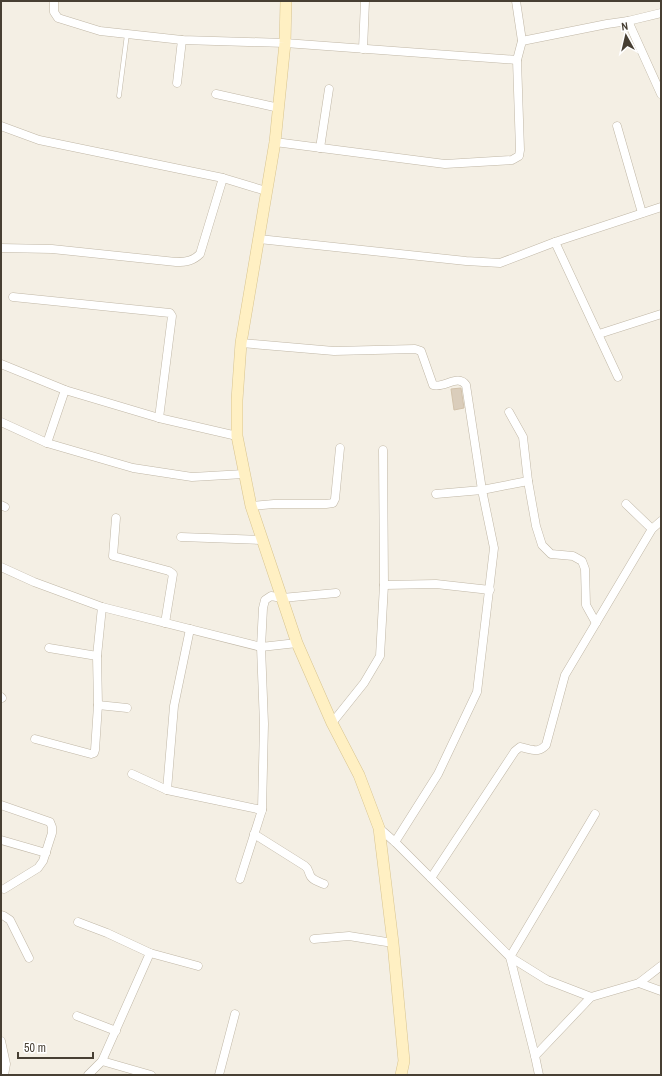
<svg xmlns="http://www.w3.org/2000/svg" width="662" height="1076" viewBox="0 0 662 1076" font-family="'Archivo Narrow',sans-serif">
	<rect width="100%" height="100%" fill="#f4efe4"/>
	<path fill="#dacdbb" stroke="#d2c2ab" d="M461,388l3,20 -10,2 -3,-21z"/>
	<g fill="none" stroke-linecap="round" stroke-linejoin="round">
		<g stroke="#c0b7a6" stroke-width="5">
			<path id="service" d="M119,96l8,-62"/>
		</g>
		<g stroke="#c0b7a6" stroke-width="9">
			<g id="minor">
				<path d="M54,1v11l4,6 42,13 82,9 103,3 232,17"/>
				<path d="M628,21l33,-8"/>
				<path d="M522,41l85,-17 21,-3 33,73"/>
				<path d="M363,49l2,-48"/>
				<path d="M177,83l5,-43"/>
				<path d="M216,94l63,14"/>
				<path d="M1,126l38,14 184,38 43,13"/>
				<path d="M617,126l25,87"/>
				<path d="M275,142l170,22 67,-4 7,-4 1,-6 -3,-90 5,-19 -6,-40"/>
				<path d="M320,148l9,-59"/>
				<path d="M259,239l207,22 34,2 55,-21 106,-35"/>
				<path d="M555,242l63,135"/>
				<path d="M1,248l51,1 124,13c10,0 17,-1 24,-8l23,-76"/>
				<path d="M13,297l157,16 2,3 -13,102"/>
				<path d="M599,334l62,-20"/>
				<path d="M241,343l93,8 81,-2 6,2 12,34c11,4 25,-12 33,0l16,105 12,58 -17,144 -39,82 -43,68"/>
				<path d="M1,364l64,26 94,28 78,18"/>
				<path d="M509,412l14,25 5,44 8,45 6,19 9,9 22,2 9,5 3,8 1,36 10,18"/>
				<path d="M1,422l46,21 86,25 59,9 52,-3"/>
				<path d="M47,443l18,-53"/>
				<path d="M436,494l46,-4 46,-9"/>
				<path d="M626,504l26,25"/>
				<path d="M1,505l4,2"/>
				<path d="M251,506l23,-2h52l7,-1 2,-4 5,-51"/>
				<path d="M116,518l-3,38 56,15 4,3 -8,49"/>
				<path d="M181,537l81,3"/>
				<path d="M1,567l33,15 68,25 159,40 36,-4"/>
				<path d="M384,585l52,-1 54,6"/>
				<path d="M49,648l48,8"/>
				<path d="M1,697l1,1"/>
				<path d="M98,705l29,3"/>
				<path d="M332,723l32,-40 16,-27 4,-71 -1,-135"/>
				<path d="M35,739l56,15 3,-1 1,-3 3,-45 -1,-49 5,-49"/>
				<path d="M132,774l35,16 95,20"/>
				<path d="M167,790l7,-84 16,-77"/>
				<path d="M1,805l49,17 2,5v6l-9,28 -5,7 -34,21"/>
				<path d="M379,828l16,14 115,115 37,23 44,17 48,-14 22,-17"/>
				<path d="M254,834l51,32c4,3 3,5 5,9 2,5 9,7 14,9"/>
				<path d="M1,840l45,13"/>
				<path d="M431,878l84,-127 5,-4c11,2 18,7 26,-2l19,-70 87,-146 9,-8"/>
				<path d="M240,879l22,-69 2,-86 -3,-77 2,-39 2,-8 6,-4 11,2 54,-5"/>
				<path d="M1,915l3,1 6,4 19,38"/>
				<path d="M78,922l29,11 43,20 48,13"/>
				<path d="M314,939l35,-3 44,7"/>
				<path d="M639,983l22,8"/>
				<path d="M77,1016l39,15"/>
				<path d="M1,1041l5,23 -2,11"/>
				<path d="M535,1056l56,-59"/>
				<path d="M102,1061l49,14"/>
				<path d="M88,1075l14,-14 48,-108"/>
				<path d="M219,1075l16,-61"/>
				<path d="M539,1075l-4,-19 -25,-99 85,-143"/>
			</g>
		</g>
		<g stroke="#d8c48f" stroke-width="12">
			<path id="secondary" d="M286,1l-1,42 -10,99 -34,201 -4,57v36l14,70 46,137 35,80 27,52 20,53 14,115 11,118 -3,14"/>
		</g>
		<use href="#service" stroke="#fff" stroke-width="4"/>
		<use href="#minor" stroke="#fff" stroke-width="8"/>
		<use href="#secondary" stroke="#fff0c3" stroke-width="11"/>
	</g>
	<rect width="662" height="1076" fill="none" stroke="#473f33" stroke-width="4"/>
	<g transform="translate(626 36) rotate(352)" stroke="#ffffff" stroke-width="3" paint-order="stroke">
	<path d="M0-3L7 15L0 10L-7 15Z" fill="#473f33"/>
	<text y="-6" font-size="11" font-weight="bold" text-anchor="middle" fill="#473f33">N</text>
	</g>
	<path d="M18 1052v6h75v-6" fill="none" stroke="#473f33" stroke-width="2"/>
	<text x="24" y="1052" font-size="12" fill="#473f33" stroke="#ffffff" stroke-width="3" paint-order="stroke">50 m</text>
</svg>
